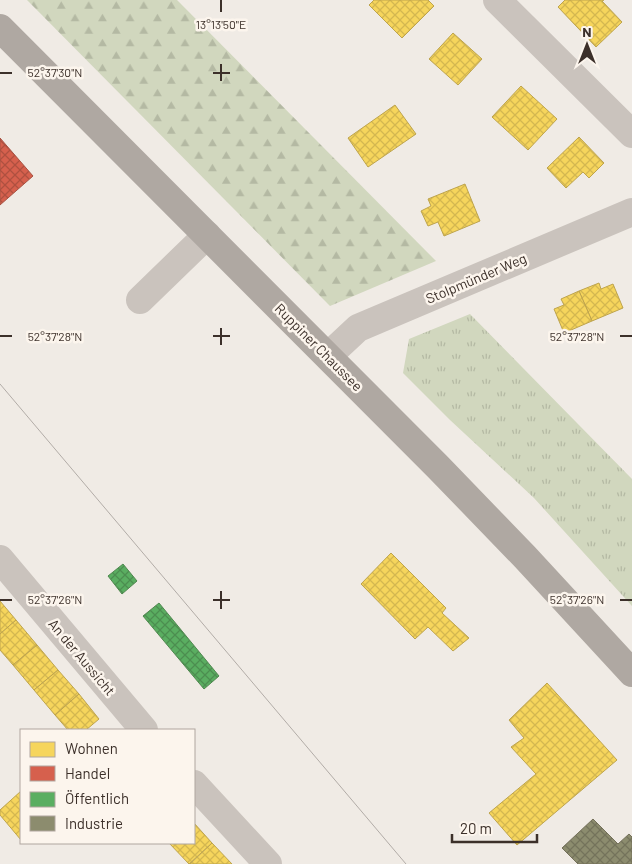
<svg xmlns="http://www.w3.org/2000/svg" width="632" height="864" viewBox="0 0 632 864" font-family="Barlow,sans-serif">
	<defs>
		<pattern id="grass-tufts" width="24" height="20" patternUnits="userSpaceOnUse" patternTransform="scale(1.25)"><rect width="24" height="20" fill="#d1d7be"/><path d="M3 7l-1-3M5 7V3M7 7l1-3M15 17l-1-3M17 17v-4M19 17l1-3" fill="none" stroke="#b4b9a3"/></pattern>
		<pattern id="forest-firs" width="22" height="20" patternUnits="userSpaceOnUse" patternTransform="scale(1.25)"><rect width="22" height="20" fill="#d1d7be"/><path d="M5 1l3.5 6h-7zM16 11l3.5 6h-7z" fill="#b4b9a3"/></pattern>
		<pattern id="homes-cross-hatch" width="8" height="8" patternUnits="userSpaceOnUse" patternTransform="scale(1.25)"><rect width="8" height="8" fill="#f6d55c"/><path d="M0 0l8 8M0 8l8-8" fill="none" stroke="#d4b750"/></pattern>
		<pattern id="shops-cross-hatch" width="8" height="8" patternUnits="userSpaceOnUse" patternTransform="scale(1.25)"><rect width="8" height="8" fill="#d6604d"/><path d="M0 0l8 8M0 8l8-8" fill="none" stroke="#af5040"/></pattern>
		<pattern id="public-cross-hatch" width="8" height="8" patternUnits="userSpaceOnUse" patternTransform="scale(1.25)"><rect width="8" height="8" fill="#5aae61"/><path d="M0 0l8 8M0 8l8-8" fill="none" stroke="#4c8e50"/></pattern>
		<pattern id="industry-cross-hatch" width="8" height="8" patternUnits="userSpaceOnUse" patternTransform="scale(1.25)"><rect width="8" height="8" fill="#8c8c6e"/><path d="M0 0l8 8M0 8l8-8" fill="none" stroke="#74735b"/></pattern>
	</defs>
	<rect width="100%" height="100%" fill="#f0ebe5"/>
	<path fill="url(#grass-tufts)" d="M470,314l162,165v127l-98,-108 -84,-78 -47,-47 6,-34z"/>
	<path fill="url(#forest-firs)" d="M27,0h150l259,261 -106,45z"/>
	<g fill="url(#homes-cross-hatch)" stroke="#bea44d">
		<path d="M374,0h54l6,6 -32,32 -33,-33z"/>
		<path d="M565,0h39l-2,1 20,21 -26,25 -38,-40z"/>
		<path d="M453,33l29,26 -24,26 -29,-26z"/>
		<path d="M521,86l36,33 -29,31 -36,-33z"/>
		<path d="M395,105l21,29 -48,33 -20,-29z"/>
		<path d="M579,137l25,26 -15,15 -6,-6 -17,16 -19,-20z"/>
		<path d="M465,184l15,37 -36,15 -6,-14 -10,4 -7,-15 10,-5 -3,-7z"/>
		<path d="M599,283l2,6 12,-5 10,24 -31,13 -13,-30z"/>
		<path d="M579,291l13,30 -28,12 -10,-24 10,-4 -3,-6z"/>
		<path d="M391,553l55,55 -4,5 27,25 -16,13 -25,-24 -13,12 -54,-55z"/>
		<path d="M0,601l16,19 -16,14z"/>
		<path d="M16,620l21,25 -24,20 -13,-15v-16z"/>
		<path d="M37,645l21,25 -24,20 -21,-25z"/>
		<path d="M58,670l21,24 -24,21 -21,-25z"/>
		<path d="M547,683l70,77 -100,85 -28,-32 47,-39 -25,-27 13,-9 -15,-18z"/>
		<path d="M79,694l20,25 -13,11h-18l-13,-15z"/>
		<path d="M21,791v49l-21,-25v-5z"/>
		<path d="M194,823l18,20 -23,21 -20,-21h25z"/>
		<path d="M212,843l20,21h-42z"/>
	</g>
	<path fill="url(#shops-cross-hatch)" stroke="#a85242" d="M0,138l33,38 -33,29z"/>
	<g fill="url(#public-cross-hatch)" stroke="#518850">
		<path d="M123,564l14,17 -15,13 -14,-18z"/>
		<path d="M159,603l60,73 -15,13 -61,-73z"/>
	</g>
	<path fill="url(#industry-cross-hatch)" stroke="#74705a" d="M593,819l25,25 11,-10 3,3v27h-54l-16,-16z"/>
	<g fill="none" stroke-linecap="round" stroke-linejoin="round">
		<g stroke="#cac3bd" stroke-width="28">
			<path d="M497,0l135,134"/>
			<path d="M140,300l67,-65"/>
			<path d="M328,356l30,-28 274,-116"/>
			<path d="M0,559l144,171"/>
			<path d="M194,784l74,80"/>
		</g>
		<path stroke="#afa8a2" stroke-width="28" d="M0,28l438,439 87,90 107,116"/>
		<path stroke="#b2aca7" stroke-width="1" d="M0,384l406,480"/>
	</g>
	<path fill="none" stroke="#3c302a" stroke-width="2" d="M221,0v12M221,64v17M0,73h12M213,73h17M221,328v17M0,336h12M213,336h17M620,336h12M221,591v18M0,600h12M213,600h17M620,600h12"/>
	<g text-anchor="middle" dominant-baseline="central" stroke-width="5" stroke-linejoin="round" paint-order="stroke">
		<g font-size="14" fill="#3c302a" stroke="#fcf5ed">
			<text transform="translate(476 278) rotate(-23)">Stolpmünder Weg</text>
			<text transform="translate(319 347) rotate(45)">Ruppiner Chaussee</text>
			<text transform="translate(82 657) rotate(50)">An der Aussicht</text>
		</g>
	</g>
	<g font-size="12" text-anchor="middle" fill="#3c302a" stroke="#fcf5ed" stroke-width="5" stroke-linejoin="round" paint-order="stroke">
		<text x="221" y="29">13°13'50"E</text>
		<text x="55" y="77">52°37'30"N</text>
		<text x="55" y="341">52°37'28"N</text>
		<text x="577" y="341">52°37'28"N</text>
		<text x="55" y="604">52°37'26"N</text>
		<text x="577" y="604">52°37'26"N</text>
	</g>
	<rect x="20" y="729" width="175" height="115" fill="#fcf5ed" stroke="#afa69f"/>
	<rect x="30" y="742" width="25" height="15" fill="#f6d55c" stroke="#afa69f"/>
	<text x="65" y="754" font-size="15" fill="#3c302a">Wohnen</text>
	<rect x="30" y="766" width="25" height="15" fill="#d6604d" stroke="#afa69f"/>
	<text x="65" y="779" font-size="15" fill="#3c302a">Handel</text>
	<rect x="30" y="792" width="25" height="15" fill="#5aae61" stroke="#afa69f"/>
	<text x="65" y="804" font-size="15" fill="#3c302a">Öffentlich</text>
	<rect x="30" y="816" width="25" height="15" fill="#8c8c6e" stroke="#afa69f"/>
	<text x="65" y="829" font-size="15" fill="#3c302a">Industrie</text>
	<g transform="translate(587 45)" stroke="#fcf5ed" stroke-width="4" paint-order="stroke">
	<path d="M0-4L9 19L0 12L-9 19Z" fill="#3c302a"/>
	<text y="-8" font-size="14" font-weight="bold" text-anchor="middle" fill="#3c302a">N</text>
	</g>
	<path d="M452 834v8h85v-8" fill="none" stroke="#3c302a" stroke-width="2.5"/>
	<text x="460" y="834" font-size="15" fill="#3c302a" stroke="#fcf5ed" stroke-width="4" paint-order="stroke">20 m</text>
</svg>
